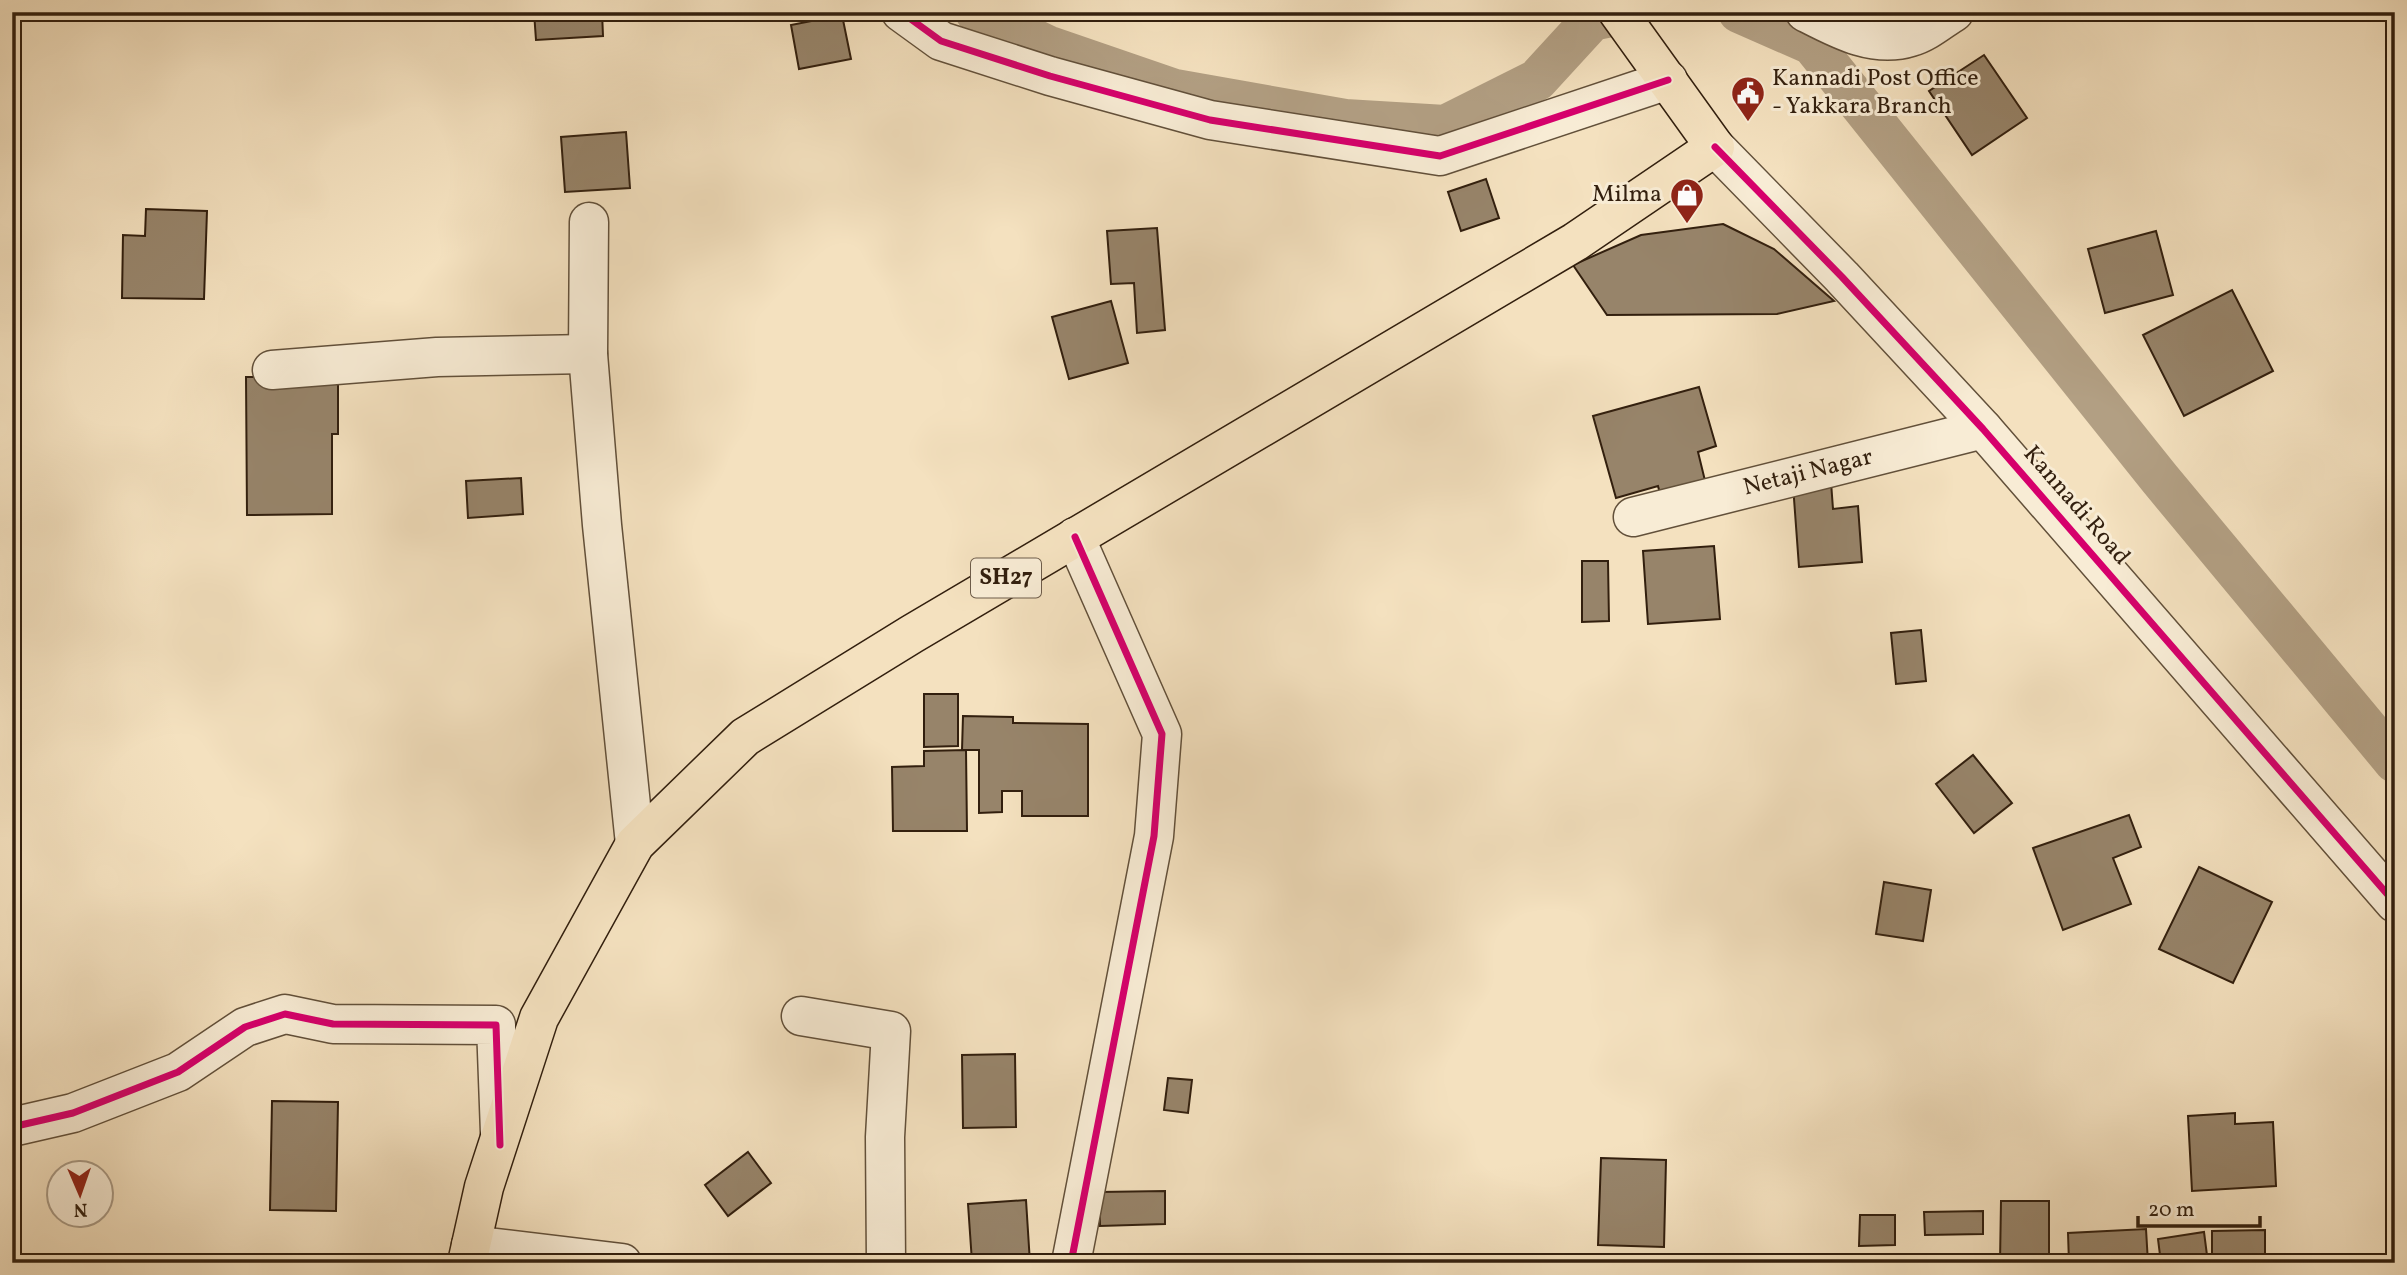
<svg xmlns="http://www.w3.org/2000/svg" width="2407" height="1275" viewBox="0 0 2407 1275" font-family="Vollkorn,serif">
	<rect width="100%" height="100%" fill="#f4e1bf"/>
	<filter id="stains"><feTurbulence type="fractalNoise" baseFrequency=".00286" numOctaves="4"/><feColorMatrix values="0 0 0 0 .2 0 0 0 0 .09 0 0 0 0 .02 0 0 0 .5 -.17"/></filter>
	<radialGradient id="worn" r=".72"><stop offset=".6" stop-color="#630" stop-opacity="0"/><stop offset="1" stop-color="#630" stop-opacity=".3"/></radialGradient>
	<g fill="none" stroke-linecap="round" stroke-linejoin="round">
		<g stroke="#b29f83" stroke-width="42">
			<path d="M976,12l71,34 128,44 170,30 100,6 92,-46 55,-60 40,-8"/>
			<path d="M1739,12l73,32 348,435 235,283"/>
		</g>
	</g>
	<g fill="#97846a" stroke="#321f0e" stroke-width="2">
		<path d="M534,12h68l1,24 -67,4z"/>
		<path d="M842,15l9,44 -52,10 -8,-44z"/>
		<path d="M1984,55l43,63 -55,37 -43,-64z"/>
		<path d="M626,132l4,56 -65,4 -4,-55z"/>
		<path d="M1486,179l13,39 -38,13 -13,-39z"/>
		<path d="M146,209l61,2 -3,88 -82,-1 1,-63 22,1z"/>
		<path d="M1723,224l51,25 60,52 -57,13 -170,1 -34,-50 68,-30z"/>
		<path d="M1157,228l8,102 -28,3 -3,-50 -23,1 -4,-53z"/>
		<path d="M2156,231l17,64 -68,18 -17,-64z"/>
		<path d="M2232,290l41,81 -89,45 -41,-81z"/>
		<path d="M1111,301l17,62 -59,16 -17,-62z"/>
		<path d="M338,376v58h-6v80l-85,1 -1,-138z"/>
		<path d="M1699,387l17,59 -18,6 10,41 -45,12 -5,-19 -42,12 -23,-82z"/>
		<path d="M521,478l2,36 -55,4 -2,-37z"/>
		<path d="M1831,482l2,27 25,-3 4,56 -63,5 -6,-82z"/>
		<path d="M1714,546l6,73 -72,5 -5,-73z"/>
		<path d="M1582,561h26l1,60 -27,1z"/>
		<path d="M1921,630l5,51 -30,3 -5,-51z"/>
		<path d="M924,694h34v52l-34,1z"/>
		<path d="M963,716l50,1v6l75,1v92h-66v-25h-20v21l-23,1v-63h-17z"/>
		<path d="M966,750l1,81h-74l-1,-64 32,-1v-15z"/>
		<path d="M1973,755l39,48 -38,30 -38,-49z"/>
		<path d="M2129,815l12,32 -28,11 18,46 -68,26 -30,-82z"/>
		<path d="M2199,867l73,35 -39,81 -74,-34z"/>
		<path d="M1884,882l47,8 -8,51 -47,-7z"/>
		<path d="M1015,1054l1,73 -53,1 -1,-73z"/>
		<path d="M1168,1078l24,2 -4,33 -24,-3z"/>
		<path d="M272,1101l66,1 -2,109 -66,-1z"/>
		<path d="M2235,1113v11l38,-2 3,64 -84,5 -4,-75z"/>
		<path d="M748,1152l23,31 -43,33 -23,-31z"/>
		<path d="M1601,1158l65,2 -2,87 -66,-2z"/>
		<path d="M1165,1191v33l-65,2 -1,-34z"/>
		<path d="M1026,1200l4,63h-61l3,-1 -4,-58z"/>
		<path d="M2001,1201h48v62h-49z"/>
		<path d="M1983,1211v23l-58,1 -1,-23z"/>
		<path d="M1860,1215h35v30l-36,1z"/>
		<path d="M2146,1229l2,34h-79l-1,-30z"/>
		<path d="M2265,1230v33h-53v-32z"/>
		<path d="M2204,1232l4,31h-47l-3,-24z"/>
	</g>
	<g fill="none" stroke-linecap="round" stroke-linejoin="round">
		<g stroke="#62503a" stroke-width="41">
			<g id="minor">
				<path d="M901,12l40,29 109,35 160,44 230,36 228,-76"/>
				<path d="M1805,12c33,17 69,37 106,25 15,-4 30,-17 43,-25"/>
				<path d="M589,222l-1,132 14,171 33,319"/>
				<path d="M272,370l165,-13 151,-3"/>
				<path d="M1633,517l350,-88"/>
				<path d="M801,1016l90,15 -6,106 1,126"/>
				<path d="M12,1127l61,-14 105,-41 67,-45 40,-13 48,10 163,1 4,108"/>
				<path d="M471,1245l151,18"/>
				<path d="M1071,1263l83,-427 8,-102 -87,-197"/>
			</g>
		</g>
		<g stroke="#62503a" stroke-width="41">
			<path id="tertiary" d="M1715,147l127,130 141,152 412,474"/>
		</g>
		<g stroke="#321f0e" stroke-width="41">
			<path id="primary" d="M467,1263l17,-76 55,-169 96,-174 110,-107 167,-103 663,-392 140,-95 -97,-135"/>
		</g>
		<use href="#minor" stroke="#f8ecd5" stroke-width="38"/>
		<use href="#tertiary" stroke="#f8ecd5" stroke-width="38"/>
		<use href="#primary" stroke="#f4e1bf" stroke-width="38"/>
		<g stroke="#f8ecd5" stroke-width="11">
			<g id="cycleway">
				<path d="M901,12l40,29 109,35 160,44 230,36 228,-76"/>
				<path d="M1715,147l127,130 141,152 412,474"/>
				<path d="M12,1127l61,-14 105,-41 67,-45 40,-13 48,10 163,1 4,120"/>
				<path d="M1071,1263l83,-427 8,-102 -87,-197"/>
			</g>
		</g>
		<use href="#cycleway" stroke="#d6006c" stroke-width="7"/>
	</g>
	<defs>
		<g id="civic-pin" transform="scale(1.75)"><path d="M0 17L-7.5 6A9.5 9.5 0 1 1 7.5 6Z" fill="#8f2418" stroke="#f8ecd5"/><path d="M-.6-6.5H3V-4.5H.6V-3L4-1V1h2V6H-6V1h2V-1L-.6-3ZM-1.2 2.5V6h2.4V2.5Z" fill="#fff"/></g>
		<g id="shop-pin" transform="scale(1.75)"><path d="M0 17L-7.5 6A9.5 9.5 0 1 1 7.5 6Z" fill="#8f2418" stroke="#f8ecd5"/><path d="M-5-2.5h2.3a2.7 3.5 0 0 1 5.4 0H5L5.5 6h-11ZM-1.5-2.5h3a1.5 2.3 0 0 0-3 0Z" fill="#fff"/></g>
	</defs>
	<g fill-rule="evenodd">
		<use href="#civic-pin" x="1748" y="93"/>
		<use href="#shop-pin" x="1687" y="195"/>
	</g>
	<g text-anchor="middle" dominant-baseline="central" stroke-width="6" stroke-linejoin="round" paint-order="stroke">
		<rect fill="#f8ecd5" stroke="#6d5c4a" stroke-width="2" x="971" y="558.5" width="70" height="39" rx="5"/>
		<g font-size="23" font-weight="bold" fill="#321f0e">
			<text x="1006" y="578">SH27</text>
		</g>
		<g font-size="24" fill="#321f0e" stroke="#f8ecd5" text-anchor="start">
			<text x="1772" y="79">Kannadi Post Office<tspan x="1772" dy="28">- Yakkara Branch</tspan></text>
			<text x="1662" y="195" text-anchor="end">Milma</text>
		</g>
		<g font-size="24" fill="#321f0e" stroke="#f8ecd5">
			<text transform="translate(1808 473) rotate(-14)">Netaji Nagar</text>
			<text transform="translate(2076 506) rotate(49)">Kannadi Road</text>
		</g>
	</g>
	<rect width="2407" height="1275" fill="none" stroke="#f4e1bf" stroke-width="42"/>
	<rect x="14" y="14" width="2379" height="1247" fill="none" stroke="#321f0e" stroke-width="3.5"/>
	<rect x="21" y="21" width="2365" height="1233" fill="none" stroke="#321f0e" stroke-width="2"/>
	<g transform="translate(80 1194) rotate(178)"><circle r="33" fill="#f8ecd5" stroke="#a99a85" stroke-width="2"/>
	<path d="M0-5L12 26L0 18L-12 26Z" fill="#8f2418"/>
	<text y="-10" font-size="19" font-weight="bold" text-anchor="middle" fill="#321f0e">N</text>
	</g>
	<path d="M2138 1216v10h122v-10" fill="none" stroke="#321f0e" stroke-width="3.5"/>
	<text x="2148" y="1216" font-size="21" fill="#321f0e" stroke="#f8ecd5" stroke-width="5" paint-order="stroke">20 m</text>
	<rect width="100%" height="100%" filter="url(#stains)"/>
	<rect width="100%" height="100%" fill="url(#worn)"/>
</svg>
